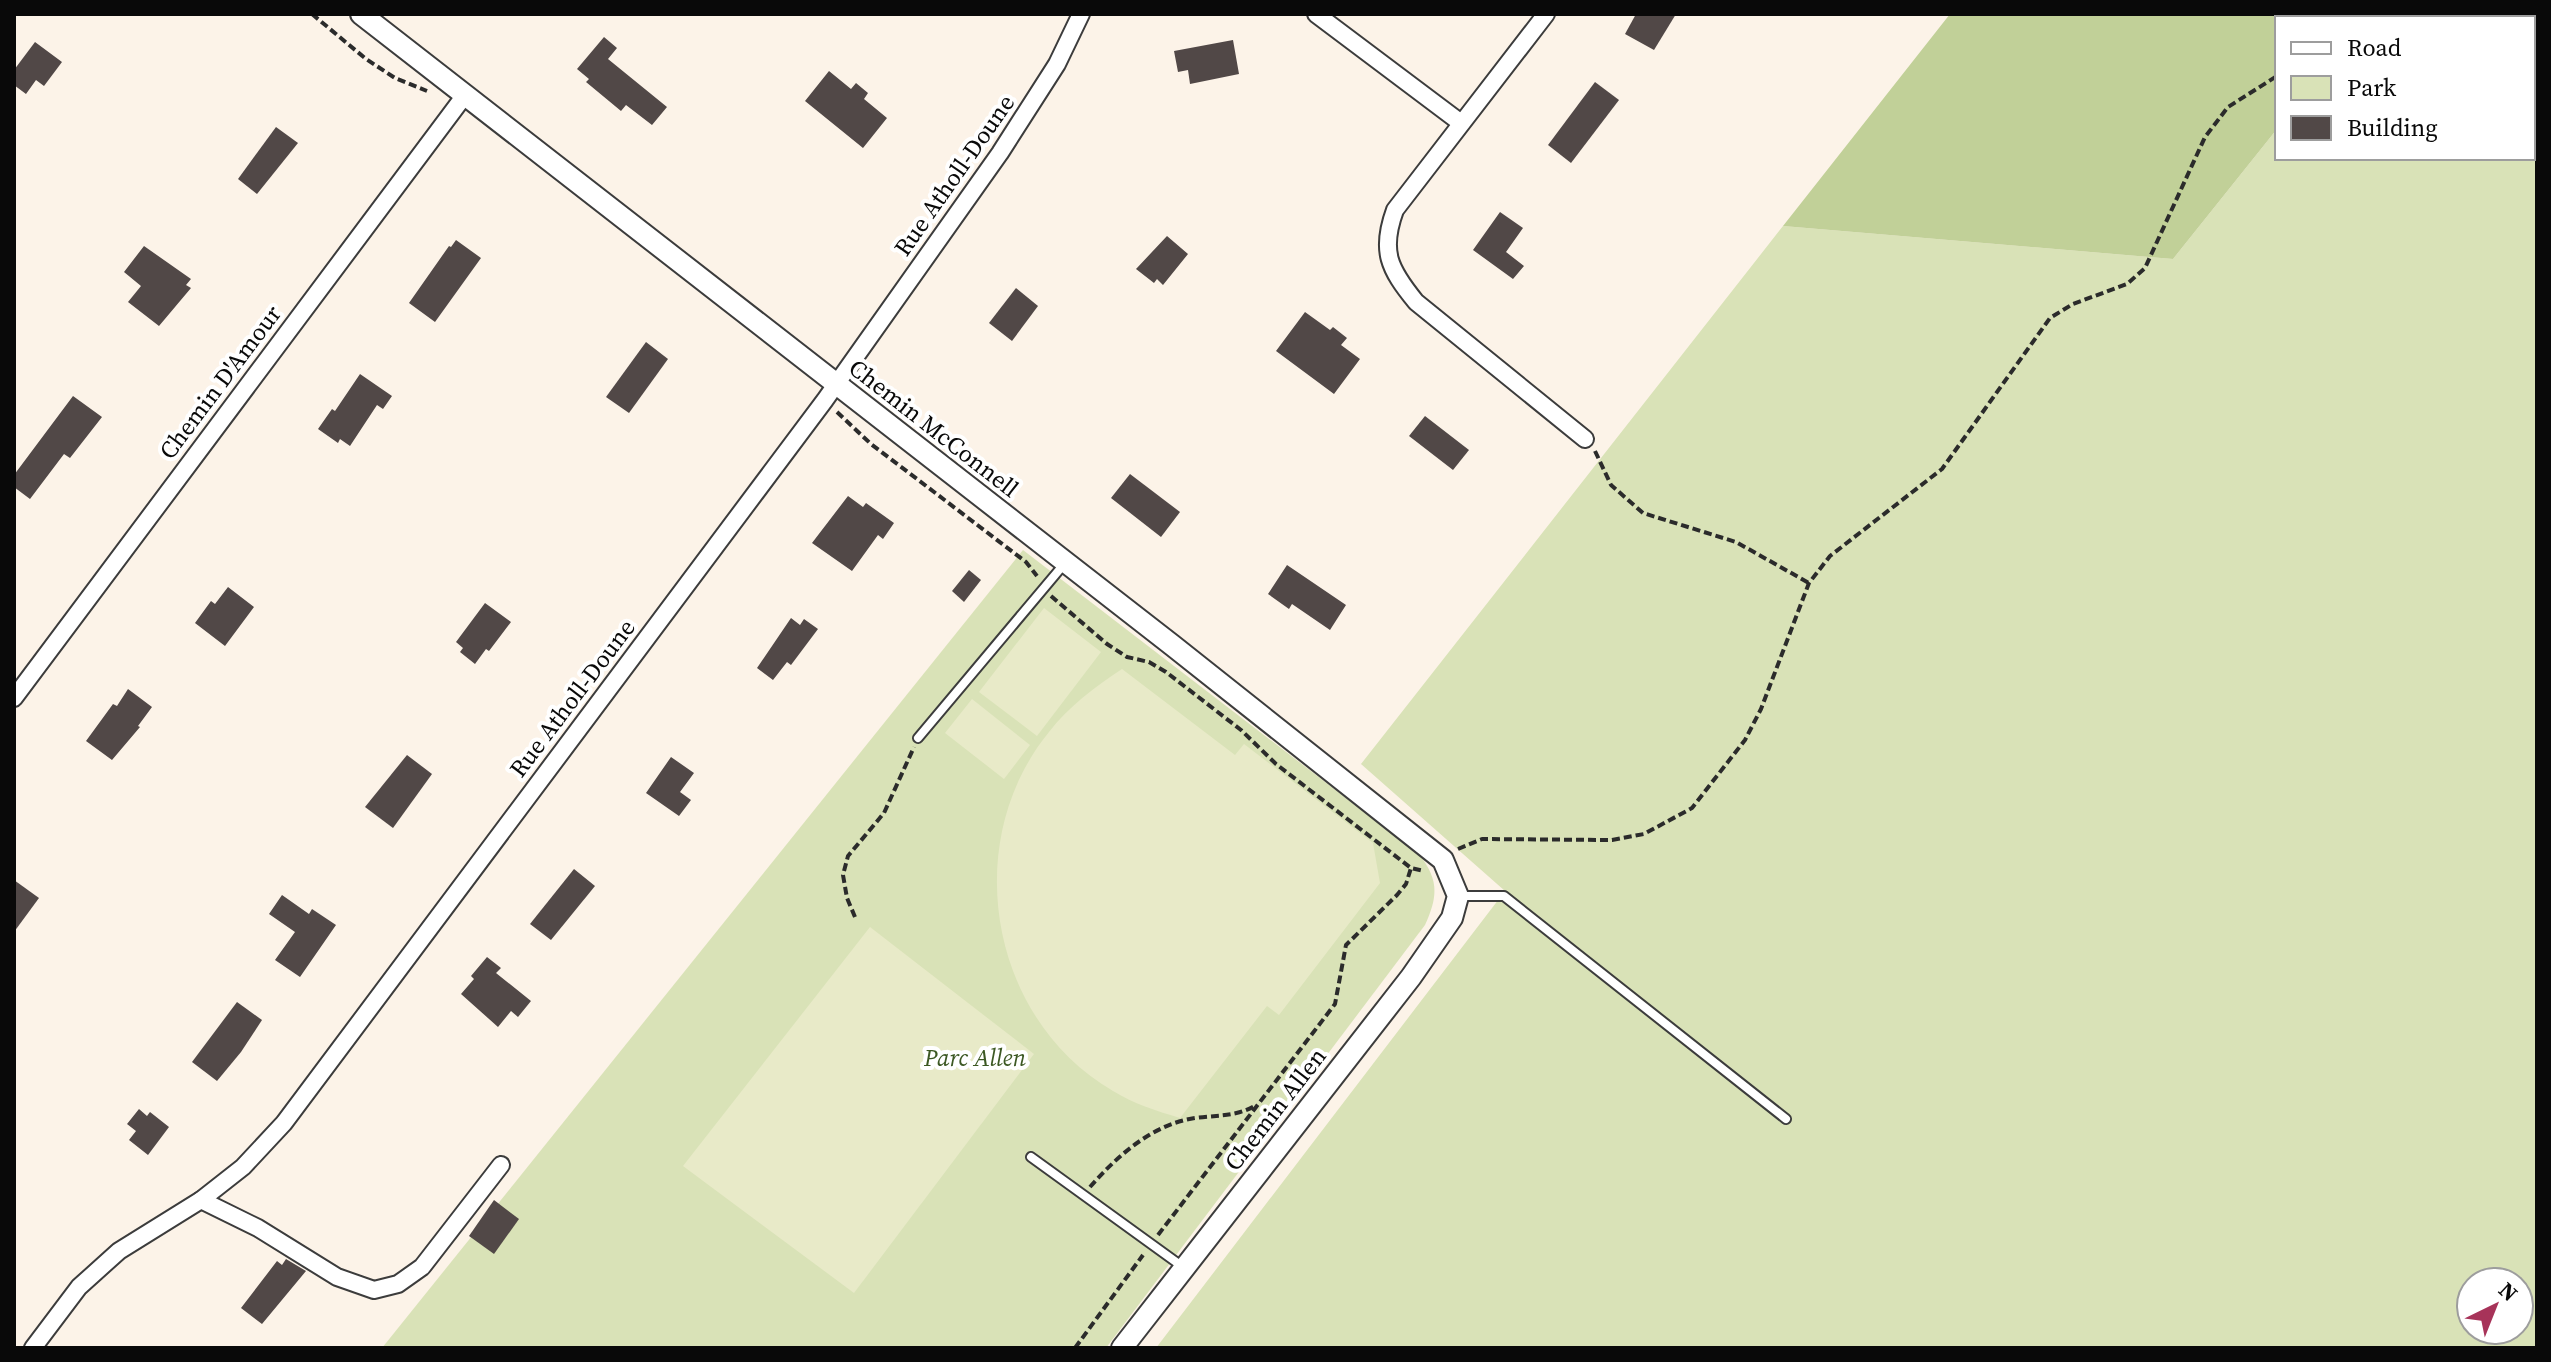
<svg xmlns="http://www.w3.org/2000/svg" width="2551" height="1362" viewBox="0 0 2551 1362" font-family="'Source Serif 4',serif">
	<rect width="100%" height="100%" fill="#fcf3e8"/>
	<g fill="#d9e2b7" fill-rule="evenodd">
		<path d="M2369,14h168v1334h-1381l349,-457 -144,-127 422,-538 390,33 104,-130v29h256v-140h-167zM2471,1282h48v48h-48z"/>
		<path d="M1023,550l396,304c20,26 19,42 6,71l-319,423h-724z"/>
	</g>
	<path fill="#c1d098" d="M1950,14h419l-3,4h-89v111l-104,130 -390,-33z"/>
	<g fill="#e8eac8">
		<path d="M1044,608l57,44 -64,84 -58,-44z"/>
		<path d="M1122,669l113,86 9,-11 129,99 7,40 -101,132 -12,-9 -87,112c-23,-7 -46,-14 -67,-27 -124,-72 -154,-249 -64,-359 20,-26 46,-45 73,-63z"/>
		<path d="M972,699l58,46 -26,34 -59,-46z"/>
		<path d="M870,927l164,127 -180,239 -171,-127z"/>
	</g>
	<g fill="#514847">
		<path d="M1636,14h40l-22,36 -29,-16z"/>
		<path d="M604,37l13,11 -9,11 59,48 -15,18 -26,-20 -5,6 -35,-29 3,-3 -12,-10z"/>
		<path d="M1233,40l6,34 -49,10 -2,-14 -10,2 -4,-21z"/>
		<path d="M35,42l27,20 -18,24 -8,-6 -10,14 -12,-9v-15z"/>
		<path d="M829,71l22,18 5,-6 12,10 -4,6 23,19 -24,30 -58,-47z"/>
		<path d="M1595,82l24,18 -48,63 -23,-18z"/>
		<path d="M276,127l22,16 -41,51 -19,-15z"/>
		<path d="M1500,212l23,16 -17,24 18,14 -11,13 -40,-29z"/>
		<path d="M1167,236l21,18 -25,31 -6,-6 -3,4 -18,-14z"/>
		<path d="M456,240l25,18 -46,64 -26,-19 40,-57 2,1z"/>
		<path d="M144,246l47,33 -5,6 5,3 -32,38 -31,-24 13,-16 -17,-14z"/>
		<path d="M1016,288l22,18 -26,35 -23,-18z"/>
		<path d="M1305,312l25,18 3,-3 14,11 -6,7 19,14 -26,35 -58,-43z"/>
		<path d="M646,342l22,17 -39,54 -23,-16z"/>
		<path d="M360,374l32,22 -9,13 -6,-4 -27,41 -10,-7 -2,4 -20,-14 14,-20 3,2z"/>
		<path d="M73,396l29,21 -32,41 -6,-4 -34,45 -16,-12v-12z"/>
		<path d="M1425,416l44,34 -16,20 -44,-34z"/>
		<path d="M1130,474l50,38 -19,25 -50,-39z"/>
		<path d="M848,496l15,11 3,-4 28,20 -11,16 -5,-4 -26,36 -40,-28z"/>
		<path d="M1287,565l59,40 -16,25 -38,-26 -3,5 -21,-15z"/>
		<path d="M969,570l12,10 -17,22 -12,-11z"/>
		<path d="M228,587l26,20 -29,39 -30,-23 16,-22 4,3z"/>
		<path d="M485,603l26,19 -22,29 -3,-2 -11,15 -15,-12 3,-4 -7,-6z"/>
		<path d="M791,618l9,7 4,-6 14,10 -27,36 -4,-3 -14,18 -16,-12z"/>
		<path d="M128,689l24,18 -14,19 2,1 -28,33 -26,-19 27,-37 4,2z"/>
		<path d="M407,755l25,19 -39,54 -28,-21z"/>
		<path d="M671,757l23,16 -14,19 11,8 -12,16 -33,-23z"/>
		<path d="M574,869l21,17 -44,54 -21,-16z"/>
		<path d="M14,880l25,18 -25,34z"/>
		<path d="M282,895l27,19 3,-5 24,16 -36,52 -25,-17 20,-28 -26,-18z"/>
		<path d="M487,957l14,11 -5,5 35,28 -13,16 -7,-6 -13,16 -37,-33 13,-15 -3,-3z"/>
		<path d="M237,1002l25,18 -21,32 -24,29 -25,-19z"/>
		<path d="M139,1109l8,7 3,-4 19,15 -21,28 -19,-15 7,-9 -9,-7z"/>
		<path d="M494,1200l25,19 -25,35 -25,-18z"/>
		<path d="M286,1259l20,12 -44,53 -21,-16 36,-47 5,4z"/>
	</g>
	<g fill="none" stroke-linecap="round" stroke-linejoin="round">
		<g stroke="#3c3c3c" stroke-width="12">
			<g id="service">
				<path d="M918,738l147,-175"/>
				<path d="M1459,896h45l282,223"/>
				<path d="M1031,1157l152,110"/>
			</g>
		</g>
		<g stroke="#3c3c3c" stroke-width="20">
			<g id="minor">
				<path d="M1316,14l145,109"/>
				<path d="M1546,14l-151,196c-15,41 -6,59 21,92l169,137"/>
				<path d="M14,698l451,-603"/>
				<path d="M201,1200l57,28 79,49 37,13 24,-6 24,-17 79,-102"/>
				<path d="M33,1348l46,-61 40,-36 82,-51 42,-33 41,-44 541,-723 175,-247 57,-89 24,-50"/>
			</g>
		</g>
		<g stroke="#3c3c3c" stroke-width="24">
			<path id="tertiary" d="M361,14l811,631 271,215 15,36 -6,22 -41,59 -289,371"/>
		</g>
		<g stroke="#2b2b2b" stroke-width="4" stroke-dasharray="8 4" stroke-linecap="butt">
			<path d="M312,14l54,45 29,19 32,13"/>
			<path d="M2349,18l4,-4"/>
			<path d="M837,412l34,32 155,118 11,14"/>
			<path d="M1595,451l16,34 32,28 93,29 73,41"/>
			<path d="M1051,596l56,48 20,13 22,5 17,10 75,58 35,34 135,104 13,3"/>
			<path d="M1458,849l24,-10 130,1 32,-6 48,-26 53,-68 16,-31 48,-126 21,-27 112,-87 108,-151 23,-14 54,-20 18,-16 60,-131 23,-30 49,-31"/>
			<path d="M855,917l-8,-19 -4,-23 5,-19 36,-43 30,-66"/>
			<path d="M1090,1187c27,-31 63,-63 105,-69 22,-3 42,-1 61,-13"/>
			<path d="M1158,1235l177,-231 11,-59 51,-50 9,-11 5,-16"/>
			<path d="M1075,1348l68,-93"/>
		</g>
		<use href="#service" stroke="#fff" stroke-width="8"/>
		<use href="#minor" stroke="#fff" stroke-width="16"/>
		<use href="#tertiary" stroke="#fff" stroke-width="20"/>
	</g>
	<g text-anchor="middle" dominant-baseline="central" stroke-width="8" stroke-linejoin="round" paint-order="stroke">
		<g font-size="24" fill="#090909" stroke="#fff">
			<text transform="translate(954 175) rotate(-55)">Rue Atholl-Doune</text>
			<text transform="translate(220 382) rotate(-53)">Chemin D'Amour</text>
			<text transform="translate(934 428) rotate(38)">Chemin McConnell</text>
			<text transform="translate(572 698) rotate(-53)">Rue Atholl-Doune</text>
			<text transform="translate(1275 1109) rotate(-52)">Chemin Allen</text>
		</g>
		<g font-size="24" font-style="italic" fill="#3c5823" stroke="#fff">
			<text x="975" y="1057">Parc Allen</text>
		</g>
	</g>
	<rect width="2551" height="1362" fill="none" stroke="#090909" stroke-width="32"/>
	<rect x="2275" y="16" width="260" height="144" fill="#ffffff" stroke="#9d9d9d" stroke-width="2"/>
	<rect x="2291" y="42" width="40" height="12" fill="#ffffff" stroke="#9d9d9d" stroke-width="2"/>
	<text x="2347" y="56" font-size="24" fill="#090909">Road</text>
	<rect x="2291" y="76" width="40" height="24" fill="#d9e2b7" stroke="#9d9d9d" stroke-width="2"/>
	<text x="2347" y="96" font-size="24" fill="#090909">Park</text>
	<rect x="2291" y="116" width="40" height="24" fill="#514847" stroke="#9d9d9d" stroke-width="2"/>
	<text x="2347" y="136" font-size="24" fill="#090909">Building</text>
	<g transform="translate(2495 1306) rotate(43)"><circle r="38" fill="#ffffff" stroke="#9d9d9d" stroke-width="2"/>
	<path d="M0-6L14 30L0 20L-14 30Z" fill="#a73359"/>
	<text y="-12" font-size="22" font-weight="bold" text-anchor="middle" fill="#090909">N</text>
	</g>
</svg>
